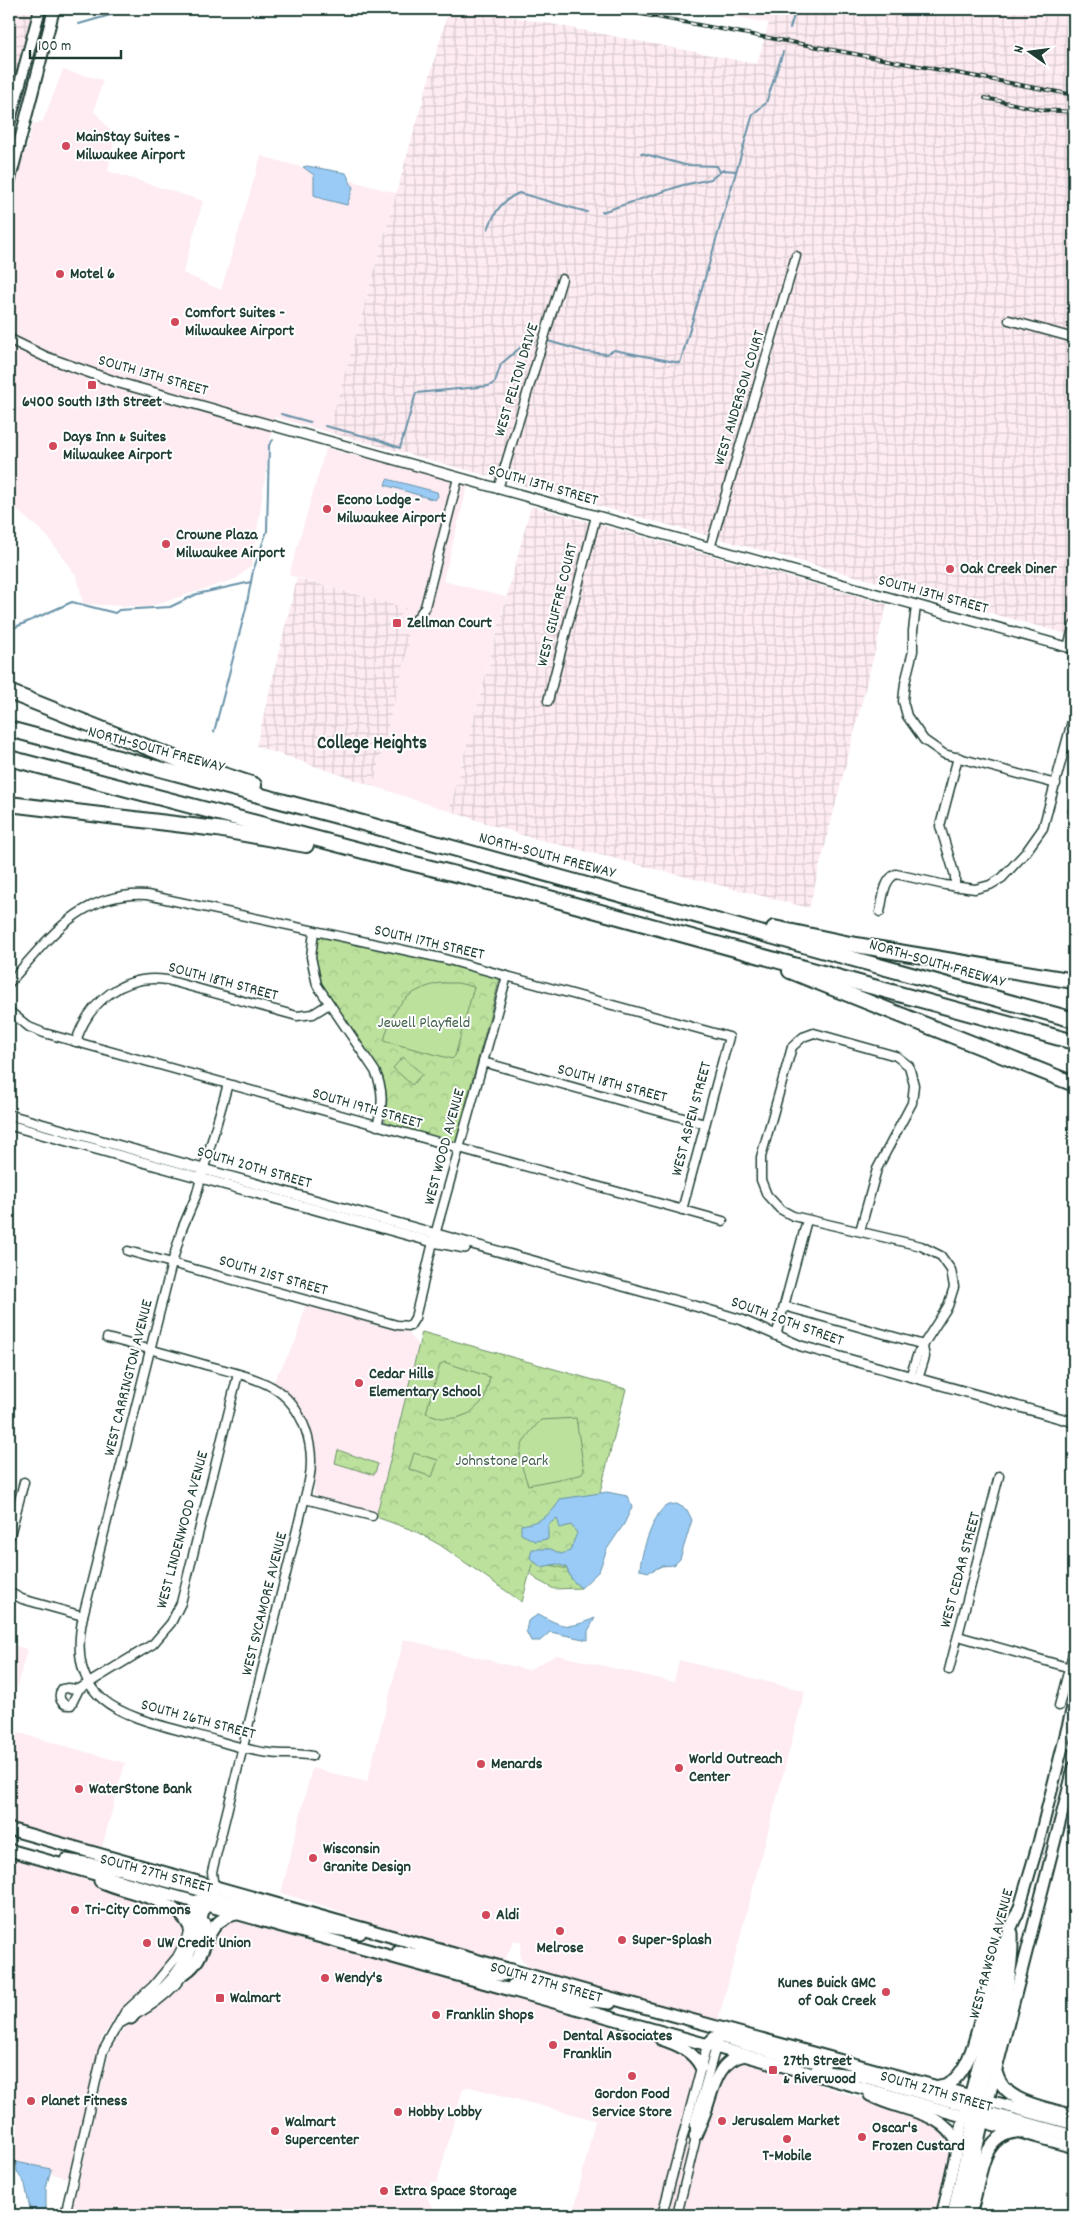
<svg xmlns="http://www.w3.org/2000/svg" width="1083" height="2224" viewBox="0 0 1083 2224" font-family="Dekko,sans-serif">
	<defs>
		<pattern id="industrial-grid" width="8" height="8" patternUnits="userSpaceOnUse" patternTransform="scale(1.25)"><rect width="8" height="8" fill="#feecf2"/><path d="M0 4h8M4 0v8" fill="none" stroke="#d9cbd0"/></pattern>
		<pattern id="wetland-marsh" width="20" height="14" patternUnits="userSpaceOnUse" patternTransform="scale(1.25)"><rect width="20" height="14" fill="#bbe19c"/><path d="M1 5h8M5 5V1M11 12h8M15 12V8" fill="none" stroke="#a0c287"/></pattern>
		<pattern id="park-crowns" width="20" height="18" patternUnits="userSpaceOnUse" patternTransform="scale(1.25)"><rect width="20" height="18" fill="#bbe19c"/><path d="M2 6a3 3 0 1 1 6 0M12 15a3 3 0 1 1 6 0" fill="none" stroke="#a0c287"/></pattern>
	</defs>
	<rect width="100%" height="100%" fill="#fff"/>
	<filter id="ink" filterUnits="userSpaceOnUse"><feTurbulence type="fractalNoise" baseFrequency=".02" numOctaves="2"/><feDisplacementMap in="SourceGraphic" scale="10" xChannelSelector="R" yChannelSelector="G"/><feConvolveMatrix kernelMatrix="1 2 1 2 8 2 1 2 1" color-interpolation-filters="sRGB"/></filter>
	<g filter="url(#ink)">
		<g fill="#feecf2">
			<path d="M693,9h80l-4,14z"/>
			<path d="M63,70l40,10 -9,31 21,25 -7,35 95,30 -20,72 38,17 40,-134 135,37 -68,239 -54,-15 -22,148 -16,14 -88,28 -65,-3 -6,-27 -30,-41 -38,-33v-357l17,5 7,-27 10,-3z"/>
			<path d="M326,448l142,37 -25,96 63,16 -57,214 -76,-25 38,-149 -12,-6 -2,-5 3,-11 5,-7 -116,-33z"/>
			<path d="M306,1304l93,26 8,1 12,15 -42,167 -63,-18 3,-39 -6,-25 -13,-25 -25,-24 22,-39z"/>
			<path d="M404,1639l124,31 29,-15 117,27 5,-22 126,31 -87,330 -188,-52 -10,-12 1,-15 -7,-2 -8,18 -8,2 -132,-39 -38,-14 -47,-14 31,-125 55,14z"/>
			<path d="M9,1644l18,5 -18,68z"/>
			<path d="M9,1730l116,33 -23,84 -93,-24z"/>
			<path d="M9,1856l73,22 91,33 11,17 -6,18 -10,18 -41,38 -14,19 -11,17 -5,16 -29,124 -59,-15z"/>
			<path d="M231,1920l361,99 32,12 107,32 8,-3 9,2 182,58 22,20 -17,75h-362l22,-95 -125,-33 -7,1 -26,95 -6,-2 -4,17 7,11 -2,6h-361l37,-158 4,-11 14,-20 43,-29 19,-16 27,-52z"/>
		</g>
		<g fill="url(#industrial-grid)">
			<path d="M9,9h24l-24,98z"/>
			<path d="M449,9h25l283,55 16,-55h301v627l-746,-204z"/>
			<path d="M531,506l356,98 -78,304 -284,-72 -76,-25z"/>
			<path d="M297,578l109,30 -6,7 -3,11 2,5 12,6 -38,149 -117,-40z"/>
		</g>
		<path fill="url(#wetland-marsh)" stroke="#6d8f68" d="M483,1514l74,50 9,3 6,13 9,8 -27,1 -17,-9z"/>
		<g fill="url(#park-crowns)" stroke="#6d8f68">
			<path d="M320,936l121,26 59,16 -44,163 -2,2 -69,-21 2,-22 -4,-24 -60,-90c-6,-13 -14,-37 -3,-50z"/>
			<path d="M422,1332l204,57 -46,183 -47,-11 -11,41 -82,-57 -25,-14 -39,-14z"/>
			<path d="M338,1450l40,14 -4,11 -39,-12z"/>
		</g>
		<g fill="#bbe19c" stroke="#6d8f68">
			<path d="M440,983h18l16,4 -19,69 -3,3 -68,-18c9,-35 21,-50 56,-58z"/>
			<path d="M403,1057l19,17 -10,11 -19,-17z"/>
			<path d="M444,1362l46,15 -6,23 -14,13 -13,5h-16l-15,-5 14,-48z"/>
			<path d="M576,1418l8,52 -4,5 -52,10c-12,-34 -12,-38 13,-65z"/>
			<path d="M414,1453l24,7 -6,17 -23,-8z"/>
		</g>
		<g fill="#99cbf6" stroke="#6892a8">
			<path d="M307,166l39,7 7,15 -6,17 -24,-6 -9,-4v-20l-11,-8z"/>
			<path d="M387,479l50,13 1,4 -3,4 -50,-15z"/>
			<path d="M607,1492l20,4 5,11 -8,17 -17,25 -8,22 -18,17 -9,-8 -6,-13 -9,-3 -16,3 -11,-9 2,-9h19l10,5 9,-3 7,-18 -6,-8 -11,3 -3,-10 -9,7v14l-13,2 -14,-7v-9c17,-2 32,-10 39,-26z"/>
			<path d="M677,1504l10,6 5,10 -12,39 -6,6 -12,1 -13,6 -9,-2c0,-13 13,-56 26,-64 3,-1 8,-2 11,-2z"/>
			<path d="M539,1614c24,14 30,15 56,4l-7,13v9l-38,-8 -10,9h-9l-5,-10 2,-10z"/>
			<path d="M16,2162l35,7 -5,19v24l-4,3h-11l-6,-31 -8,-12z"/>
		</g>
		<g fill="none" stroke-linecap="round" stroke-linejoin="round">
			<g stroke="#6892a8" stroke-width="2">
				<path d="M79,24l52,-15"/>
				<path d="M790,28l6,-19"/>
				<path d="M641,153l44,12 32,1 3,6"/>
				<path d="M602,212l81,-27 28,-6 12,-9 13,1"/>
				<path d="M488,229c7,-17 13,-28 31,-36l68,19"/>
				<path d="M548,341l38,11 21,2 7,-4 66,13 73,-249 13,-11 17,-51"/>
				<path d="M281,414l29,8"/>
				<path d="M325,426l51,13 24,9 16,-55 73,-7 6,-4 6,-18 26,-22 7,-1"/>
				<path d="M9,630l63,-28 43,11 4,-3 51,-3 27,-13 54,-12"/>
				<path d="M214,732l32,-124 7,-37 14,-40 2,-86 4,-5"/>
			</g>
			<g stroke="#1f3d34" stroke-width="11">
				<g id="minor">
					<path d="M1009,320l65,18"/>
					<path d="M498,489l64,-210"/>
					<path d="M710,548l86,-292"/>
					<path d="M916,606l-3,25v20l-8,32 -2,18 4,15 17,24 20,14 112,30"/>
					<path d="M415,621l10,-14 33,-129"/>
					<path d="M1068,647l6,-22"/>
					<path d="M548,701l48,-185"/>
					<path d="M1073,811l1,-1"/>
					<path d="M955,887v-11l-15,-50 18,-69"/>
					<path d="M880,912c3,-12 3,-32 16,-38l49,11 30,4 15,-4 12,-7 24,-26 17,-24 31,-114"/>
					<path d="M314,931l-3,26 6,28 58,86c9,20 8,34 2,55"/>
					<path d="M9,983c40,-44 71,-92 138,-88l294,63 288,79 -47,173"/>
					<path d="M9,1011l20,16 15,6 679,188"/>
					<path d="M76,1042c12,-40 48,-69 91,-62l130,36 16,-2 16,-10"/>
					<path d="M483,1062l222,62"/>
					<path d="M228,1084l-32,112 -14,33 -10,34 -89,353c-19,89 43,100 110,118 25,6 52,17 77,19 15,2 28,0 42,3"/>
					<path d="M860,1231l17,-62 35,-66 2,-18 -5,-19 -13,-10 -82,-23 -11,4 -11,10 -31,110v23l6,15 13,14 13,7 128,30 20,10 10,14 3,17 -6,19 -30,47 -8,24"/>
					<path d="M128,1251l269,74 13,1 5,-8 18,-76 74,-266"/>
					<path d="M784,1306l140,39"/>
					<path d="M776,1336l31,-116"/>
					<path d="M107,1338c31,8 61,16 92,25 24,7 51,12 73,24 32,19 44,60 37,94l-97,391 2,17"/>
					<path d="M918,1379l7,-22 -2,-10"/>
					<path d="M305,1499l67,17"/>
					<path d="M9,1539l15,-57"/>
					<path d="M9,1592l13,7 61,17"/>
					<path d="M958,1636l116,33"/>
					<path d="M949,1670l50,-194"/>
					<path d="M79,1689l-11,-1 -6,1c-5,8 -1,17 9,16l8,-16 74,-45 18,-21 10,-20 57,-229"/>
					<path d="M1059,1706l15,-56"/>
					<path d="M198,1947l8,-25"/>
					<path d="M119,2024c27,-14 53,-29 69,-56"/>
					<path d="M65,2215l38,-164 22,-39 28,-26 24,-29 8,-15 13,-43"/>
					<path d="M662,2215l45,-170"/>
					<path d="M677,2215l18,-73v-21l22,-78"/>
				</g>
			</g>
			<g stroke="#1f3d34" stroke-width="12">
				<g id="tertiary">
					<path d="M9,339l37,18 70,25 958,267"/>
					<path d="M9,1115l693,193 40,12 59,26 273,76"/>
					<path d="M9,1125l424,117 32,6"/>
				</g>
			</g>
			<g stroke="#1f3d34" stroke-width="14">
				<g id="secondary">
					<path d="M9,124l31,-115"/>
					<path d="M9,183l45,-174"/>
					<path d="M1017,1916l22,-75 35,-140"/>
					<path d="M942,2215l19,-86 48,-182"/>
					<path d="M962,2215l21,-93 91,-355"/>
				</g>
			</g>
			<g stroke="#1f3d34" stroke-width="15">
				<g id="primary">
					<path d="M9,1829l616,173 449,122"/>
					<path d="M9,1850l1065,297"/>
					<path d="M66,1860l55,9 79,21 5,1 10,-5"/>
					<path d="M100,1881c26,13 76,16 89,45"/>
					<path d="M197,1903l9,-5 6,-1 105,29 43,7"/>
					<path d="M398,1952l24,3 73,20h8l9,-5"/>
					<path d="M186,1972c24,-16 15,-51 50,-58"/>
					<path d="M511,1990l2,-5 8,-2 64,17 25,3"/>
					<path d="M131,2018c9,-13 23,-21 35,-32 24,-23 33,-57 40,-88"/>
					<path d="M661,2039c16,5 32,12 40,28"/>
					<path d="M707,2045l7,-7 4,-2 76,22 31,5"/>
					<path d="M816,2071l45,5 107,30 17,-4"/>
					<path d="M996,2072c7,29 43,34 67,41"/>
					<path d="M939,2086c36,-2 42,-82 52,-109 8,-23 18,-45 28,-68"/>
					<path d="M870,2095c30,17 72,14 88,49"/>
					<path d="M973,2114l13,-2 88,24"/>
					<path d="M983,2122l-4,-10v-14c12,-54 35,-109 33,-165"/>
					<path d="M695,2136c4,-10 9,-20 12,-30 7,-22 12,-46 38,-51"/>
					<path d="M953,2215l22,-101"/>
					<path d="M969,2215c13,-27 7,-79 47,-83"/>
				</g>
			</g>
			<g stroke="#1f3d34" stroke-width="18">
				<g id="motorway">
					<path d="M9,692l178,71 67,22"/>
					<path d="M9,729l332,88 733,203"/>
					<path d="M9,758l377,99 127,31 561,154"/>
					<path d="M9,804l208,25 89,16"/>
					<path d="M774,928l76,16 224,37"/>
					<path d="M790,971l284,113"/>
				</g>
			</g>
			<use href="#minor" stroke="#fff" stroke-width="8"/>
			<use href="#tertiary" stroke="#fff" stroke-width="9"/>
			<use href="#secondary" stroke="#fff" stroke-width="10"/>
			<use href="#primary" stroke="#fff" stroke-width="11"/>
			<use href="#motorway" stroke="#fff" stroke-width="14"/>
			<g stroke="#1f3d34" stroke-width="4">
				<g id="rail">
					<path d="M614,9l460,86"/>
					<path d="M985,98l58,12 31,2"/>
				</g>
			</g>
			<use href="#rail" stroke="#fff" stroke-width="2" stroke-dasharray="5.5" stroke-linecap="butt"/>
		</g>
	</g>
	<g fill="#d1495b" stroke="#fff" stroke-width="2">
		<circle cx="66" cy="146" r="5"/>
		<circle cx="60" cy="274" r="5"/>
		<circle cx="175" cy="322" r="5"/>
		<rect x="87" y="380" width="10" height="10" rx="2.5"/>
		<circle cx="53" cy="446" r="5"/>
		<circle cx="327" cy="509" r="5"/>
		<circle cx="166" cy="544" r="5"/>
		<circle cx="950" cy="569" r="5"/>
		<rect x="392" y="618" width="10" height="10" rx="2.5"/>
		<circle cx="359" cy="1383" r="5"/>
		<circle cx="481" cy="1764" r="5"/>
		<circle cx="679" cy="1768" r="5"/>
		<circle cx="79" cy="1789" r="5"/>
		<circle cx="313" cy="1858" r="5"/>
		<circle cx="75" cy="1910" r="5"/>
		<circle cx="486" cy="1915" r="5"/>
		<circle cx="560" cy="1931" r="5"/>
		<circle cx="622" cy="1940" r="5"/>
		<circle cx="147" cy="1943" r="5"/>
		<circle cx="325" cy="1978" r="5"/>
		<circle cx="886" cy="1992" r="5"/>
		<rect x="215" y="1993" width="10" height="10" rx="2.5"/>
		<circle cx="436" cy="2015" r="5"/>
		<circle cx="553" cy="2045" r="5"/>
		<rect x="768" y="2065" width="10" height="10" rx="2.5"/>
		<circle cx="632" cy="2076" r="5"/>
		<circle cx="31" cy="2101" r="5"/>
		<circle cx="398" cy="2112" r="5"/>
		<circle cx="722" cy="2121" r="5"/>
		<circle cx="275" cy="2131" r="5"/>
		<circle cx="862" cy="2137" r="5"/>
		<circle cx="787" cy="2139" r="5"/>
		<circle cx="384" cy="2191" r="5"/>
	</g>
	<g text-anchor="middle" dominant-baseline="central" stroke-width="4" stroke-linejoin="round" paint-order="stroke">
		<g font-size="16" font-weight="bold" fill="#1f3d34" stroke="#fff" text-anchor="start">
			<text x="76" y="137">MainStay Suites -<tspan x="76" dy="18">Milwaukee Airport</tspan></text>
			<text x="70" y="274">Motel 6</text>
			<text x="185" y="313">Comfort Suites -<tspan x="185" dy="18">Milwaukee Airport</tspan></text>
			<text x="92" y="402" text-anchor="middle">6400 South 13th Street</text>
			<text x="63" y="437">Days Inn &amp; Suites<tspan x="63" dy="18">Milwaukee Airport</tspan></text>
			<text x="337" y="500">Econo Lodge -<tspan x="337" dy="18">Milwaukee Airport</tspan></text>
			<text x="176" y="535">Crowne Plaza<tspan x="176" dy="18">Milwaukee Airport</tspan></text>
			<text x="960" y="569">Oak Creek Diner</text>
			<text x="407" y="623">Zellman Court</text>
			<text x="369" y="1374">Cedar Hills<tspan x="369" dy="18">Elementary School</tspan></text>
			<text x="689" y="1759">World Outreach<tspan x="689" dy="18">Center</tspan></text>
			<text x="491" y="1764">Menards</text>
			<text x="89" y="1789">WaterStone Bank</text>
			<text x="323" y="1849">Wisconsin<tspan x="323" dy="18">Granite Design</tspan></text>
			<text x="85" y="1910">Tri-City Commons</text>
			<text x="496" y="1915">Aldi</text>
			<text x="632" y="1940">Super-Splash</text>
			<text x="157" y="1943">UW Credit Union</text>
			<text x="560" y="1948" text-anchor="middle">Melrose</text>
			<text x="335" y="1978">Wendy's</text>
			<text x="876" y="1983" text-anchor="end">Kunes Buick GMC<tspan x="876" dy="18">of Oak Creek</tspan></text>
			<text x="230" y="1998">Walmart</text>
			<text x="446" y="2015">Franklin Shops</text>
			<text x="563" y="2036">Dental Associates<tspan x="563" dy="18">Franklin</tspan></text>
			<text x="783" y="2061">27th Street<tspan x="783" dy="18">&amp; Riverwood</tspan></text>
			<text x="632" y="2094" text-anchor="middle">Gordon Food<tspan x="632" dy="18">Service Store</tspan></text>
			<text x="41" y="2101">Planet Fitness</text>
			<text x="408" y="2112">Hobby Lobby</text>
			<text x="732" y="2121">Jerusalem Market</text>
			<text x="285" y="2122">Walmart<tspan x="285" dy="18">Supercenter</tspan></text>
			<text x="872" y="2128">Oscar's<tspan x="872" dy="18">Frozen Custard</tspan></text>
			<text x="787" y="2156" text-anchor="middle">T-Mobile</text>
			<text x="394" y="2191">Extra Space Storage</text>
		</g>
		<g font-size="16" fill="#1f3d34" stroke="#fff">
			<text transform="translate(153 376) rotate(16)">SOUTH 13TH STREET</text>
			<text transform="translate(517 380) rotate(-73)">WEST PELTON DRIVE</text>
			<text transform="translate(740 398) rotate(-73)">WEST ANDERSON COURT</text>
			<text transform="translate(543 486) rotate(16)">SOUTH 13TH STREET</text>
			<text transform="translate(933 595) rotate(15)">SOUTH 13TH STREET</text>
			<text transform="translate(558 605) rotate(-76)">WEST GIUFFRE COURT</text>
			<text transform="translate(156 750) rotate(15)">NORTH-SOUTH FREEWAY</text>
			<text transform="translate(547 856) rotate(15)">NORTH-SOUTH FREEWAY</text>
			<text transform="translate(429 943) rotate(13)">SOUTH 17TH STREET</text>
			<text transform="translate(937 964) rotate(16)">NORTH-SOUTH FREEWAY</text>
			<text transform="translate(223 982) rotate(15)">SOUTH 18TH STREET</text>
			<text transform="translate(612 1084) rotate(15)">SOUTH 18TH STREET</text>
			<text transform="translate(367 1109) rotate(16)">SOUTH 19TH STREET</text>
			<text transform="translate(692 1119) rotate(-75)">WEST ASPEN STREET</text>
			<text transform="translate(445 1147) rotate(-75)">WEST WOOD AVENUE</text>
			<text transform="translate(254 1168) rotate(16)">SOUTH 20TH STREET</text>
			<text transform="translate(273 1276) rotate(16)">SOUTH 21ST STREET</text>
			<text transform="translate(787 1322) rotate(20)">SOUTH 20TH STREET</text>
			<text transform="translate(129 1378) rotate(-76)">WEST CARRINGTON AVENUE</text>
			<text transform="translate(183 1530) rotate(-75)">WEST LINDENWOOD AVENUE</text>
			<text transform="translate(961 1570) rotate(-75)">WEST CEDAR STREET</text>
			<text transform="translate(265 1604) rotate(-76)">WEST SYCAMORE AVENUE</text>
			<text transform="translate(198 1720) rotate(15)">SOUTH 26TH STREET</text>
			<text transform="translate(156 1874) rotate(15)">SOUTH 27TH STREET</text>
			<text transform="translate(992 1954) rotate(-75)">WEST RAWSON AVENUE</text>
			<text transform="translate(546 1983) rotate(16)">SOUTH 27TH STREET</text>
			<text transform="translate(936 2092) rotate(16)">SOUTH 27TH STREET</text>
		</g>
		<g font-size="16" fill="#3e5e49" stroke="#fff">
			<text x="424" y="1023">Jewell Playfield</text>
			<text x="502" y="1461">Johnstone Park</text>
		</g>
		<g font-size="19" font-weight="bold" fill="#1f3d34" stroke="#fff">
			<text x="372" y="744">College Heights</text>
		</g>
	</g>
	<rect width="1083" height="2224" fill="none" stroke="#fff" stroke-width="30"/>
	<rect x="15" y="15" width="1053" height="2194" fill="none" stroke="#1f3d34" stroke-width="2" filter="url(#ink)"/>
	<g transform="translate(1030 52) rotate(284)" stroke="#ffffff" stroke-width="4" paint-order="stroke">
	<path d="M0-4L9 19L0 12L-9 19Z" fill="#1f3d34"/>
	<text y="-8" font-size="14" font-weight="bold" text-anchor="middle" fill="#1f3d34">N</text>
	</g>
	<path d="M30 50v8h91v-8" fill="none" stroke="#1f3d34" stroke-width="2.5"/>
	<text x="38" y="50" font-size="15" fill="#1f3d34" stroke="#ffffff" stroke-width="4" paint-order="stroke">100 m</text>
</svg>
